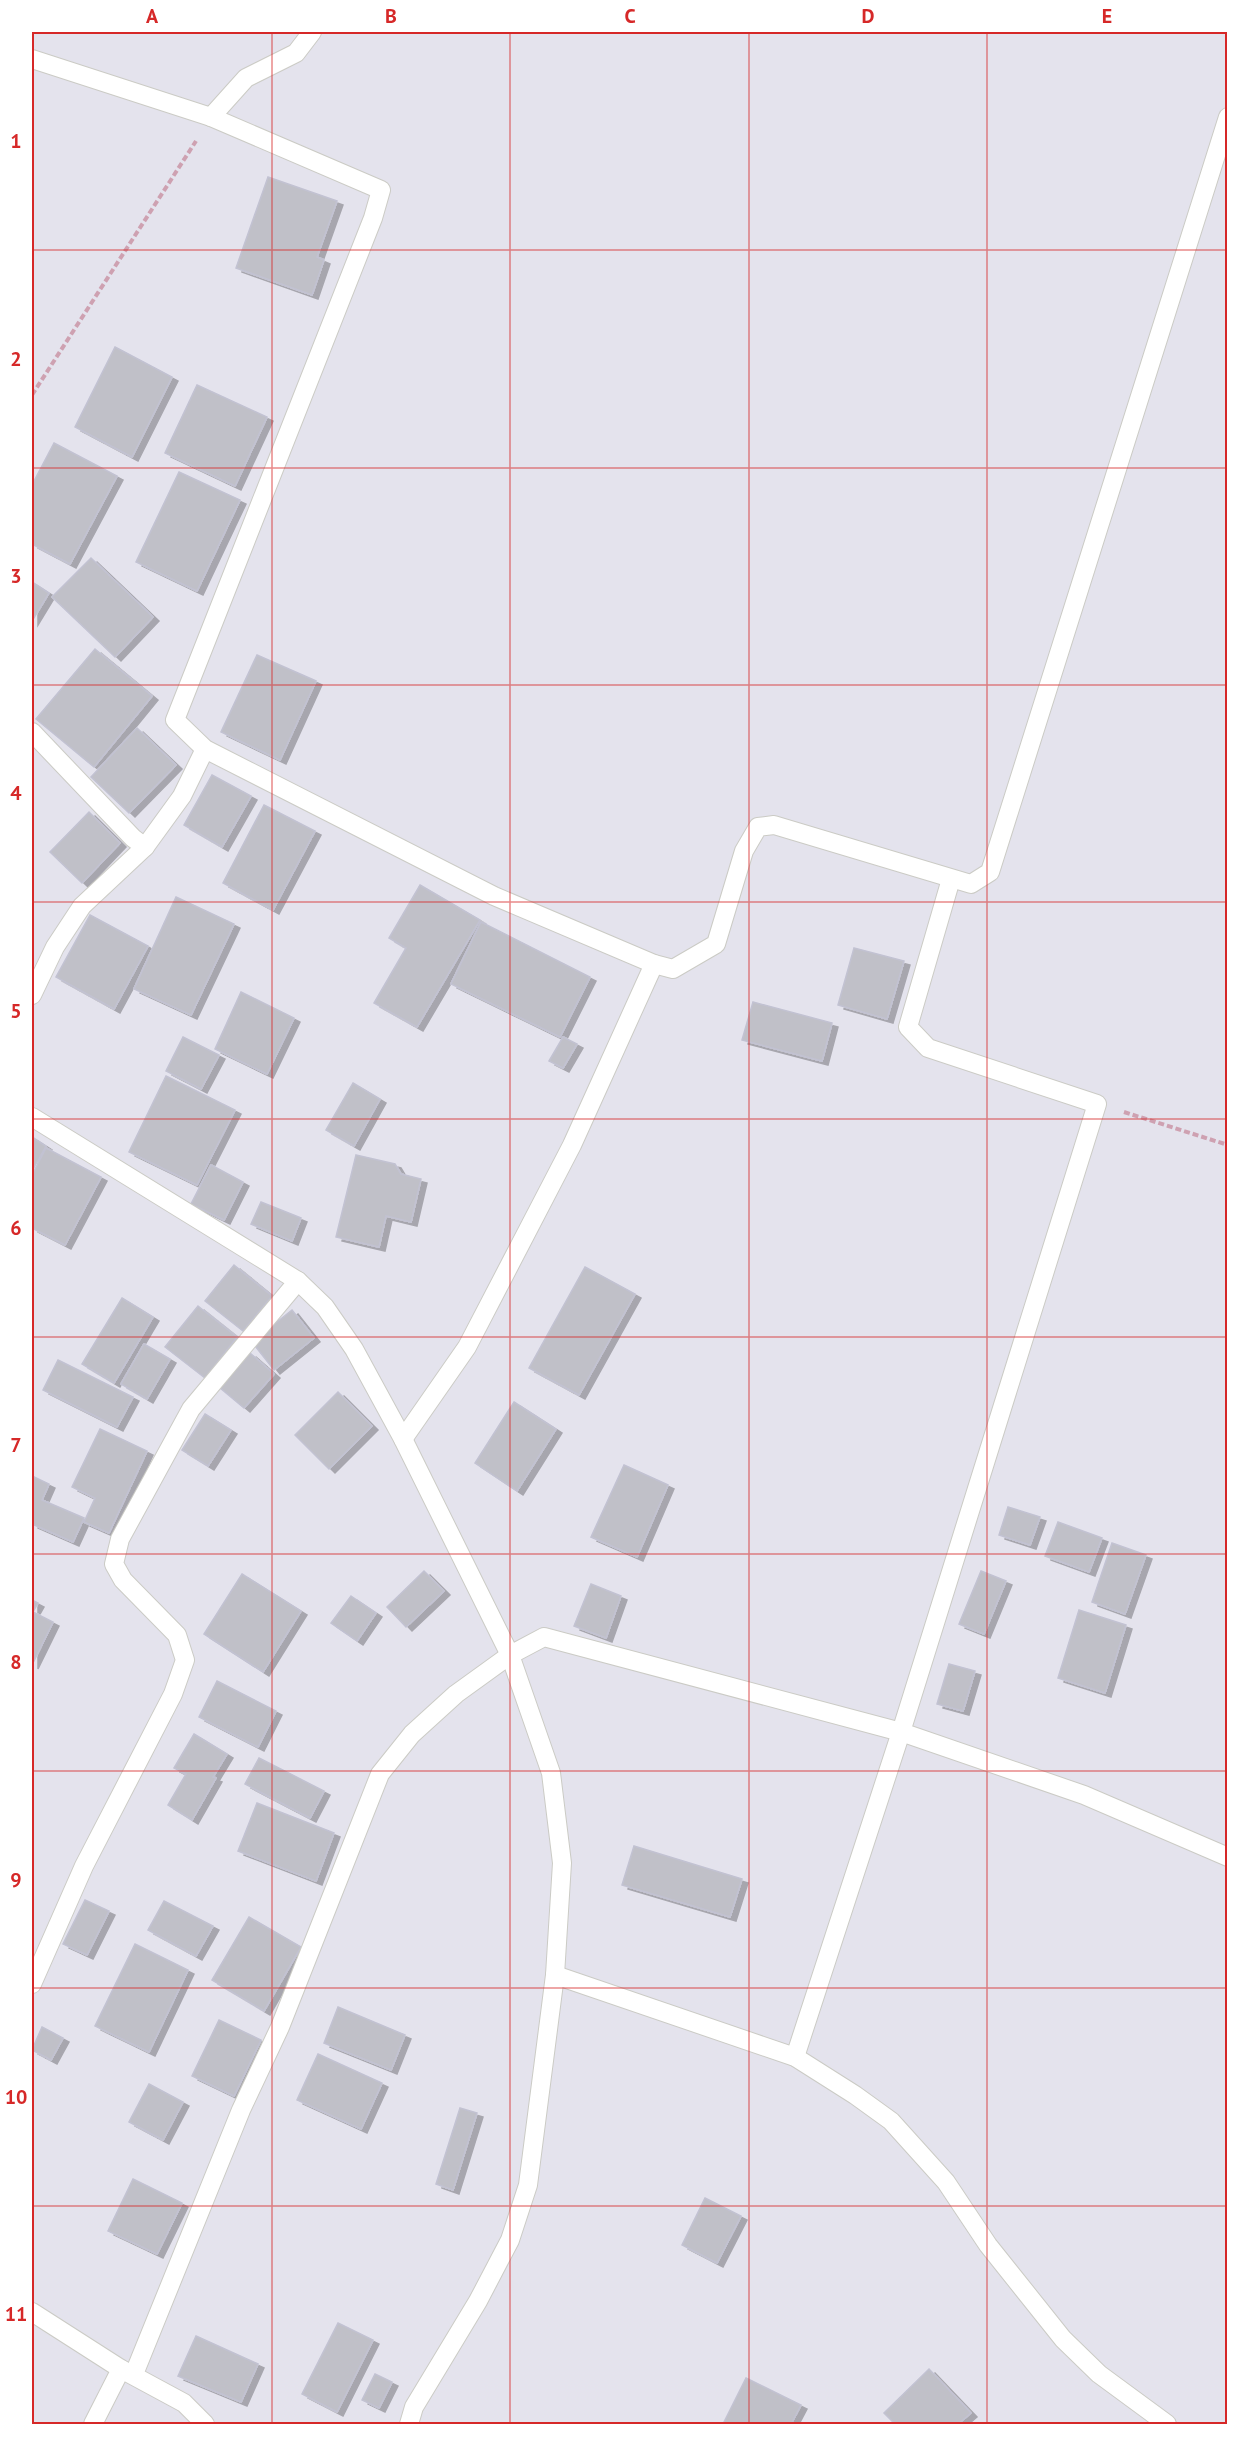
<svg xmlns="http://www.w3.org/2000/svg" width="1259" height="2456" viewBox="0 0 1259 2456" font-family="'PT Sans',sans-serif">
	<defs>
		<filter id="shadow"><feDropShadow dx="6" dy="4" stdDeviation="0" flood-color="#0004"/></filter>
	</defs>
	<rect width="100%" height="100%" fill="#e4e3ed"/>
	<g fill="#c0c0c8" stroke="#c2c2d2" stroke-width="1.5" filter="url(#shadow)">
		<path d="M268,177l69,24 -20,56 7,3 -12,35 -76,-27z"/>
		<path d="M115,347l57,30 -40,80 -57,-30z"/>
		<path d="M197,385l70,32 -32,69 -70,-33z"/>
		<path d="M54,443l63,33 -47,88 -38,-20v-59z"/>
		<path d="M179,472l61,28 -43,91 -61,-29z"/>
		<path d="M91,558l62,59 -38,40 -63,-60z"/>
		<path d="M32,582l17,11 -17,28z"/>
		<path d="M95,649l57,47 -58,71 -58,-48z"/>
		<path d="M257,655l59,26 -36,79 -59,-28z"/>
		<path d="M137,728l39,37 -47,48 -38,-36z"/>
		<path d="M212,775l39,21 -29,51 -38,-22z"/>
		<path d="M264,805l51,26 -42,79 -50,-27z"/>
		<path d="M89,812l31,31 -38,40 -32,-31z"/>
		<path d="M420,885l60,35 -63,107 -43,-24 32,-55 -17,-10z"/>
		<path d="M176,897l58,27 -43,91 -57,-26z"/>
		<path d="M90,915l58,31 -34,63 -58,-32z"/>
		<path d="M481,922l109,55 -30,60 -109,-53z"/>
		<path d="M854,948l50,13 -17,58 -49,-14z"/>
		<path d="M241,992l53,26 -27,56 -52,-25z"/>
		<path d="M753,1002l79,21 -10,38 -80,-21z"/>
		<path d="M183,1037l36,18 -18,34 -35,-18z"/>
		<path d="M563,1037l14,7 -14,24 -14,-7z"/>
		<path d="M166,1076l69,34 -38,75 -68,-33z"/>
		<path d="M353,1083l27,16 -26,47 -28,-16z"/>
		<path d="M32,1137l14,9 -14,25z"/>
		<path d="M46,1148l55,29 -36,68 -33,-17v-53z"/>
		<path d="M356,1155l39,9 6,10 20,5 -10,43 -25,-6 -7,31 -43,-10z"/>
		<path d="M211,1165l32,17 -19,38 -33,-16z"/>
		<path d="M261,1202l40,16 -9,23 -41,-17z"/>
		<path d="M234,1265l38,31 -29,35 -38,-30z"/>
		<path d="M585,1267l50,27 -56,101 -50,-27z"/>
		<path d="M122,1298l31,19 -39,66 -32,-19z"/>
		<path d="M198,1306l39,31 -32,41 -40,-31z"/>
		<path d="M292,1310l22,28 -40,32 -22,-28z"/>
		<path d="M144,1344l26,15 -23,40 -26,-15z"/>
		<path d="M250,1353l24,21 -30,34 -24,-20z"/>
		<path d="M58,1360l75,37 -16,30 -74,-37z"/>
		<path d="M338,1392l34,34 -43,43 -34,-34z"/>
		<path d="M514,1402l42,27 -39,62 -42,-28z"/>
		<path d="M205,1414l26,16 -23,36 -26,-16z"/>
		<path d="M100,1429l47,22 -38,82 -25,-11 11,-24 -23,-11z"/>
		<path d="M624,1465l44,20 -31,72 -46,-20z"/>
		<path d="M32,1476l17,8 -7,16 42,18 -11,24 -41,-18z"/>
		<path d="M1008,1507l32,10 -10,28 -31,-10z"/>
		<path d="M1058,1522l44,16 -13,34 -44,-16z"/>
		<path d="M1112,1543l34,12 -21,59 -33,-12z"/>
		<path d="M424,1571l20,20 -38,36 -19,-20z"/>
		<path d="M981,1571l25,10 -22,53 -25,-10z"/>
		<path d="M242,1574l59,37 -38,61 -59,-38z"/>
		<path d="M591,1584l30,12 -15,42 -32,-12z"/>
		<path d="M351,1596l25,17 -19,28 -26,-18z"/>
		<path d="M32,1600l6,3 -5,9 20,10 -21,43z"/>
		<path d="M1079,1610l47,15 -21,68 -47,-15z"/>
		<path d="M949,1664l26,7 -12,40 -26,-7z"/>
		<path d="M217,1681l59,30 -18,36 -59,-30z"/>
		<path d="M194,1734l33,20 -14,23 3,1 -24,42 -24,-15 18,-31 -12,-6z"/>
		<path d="M259,1758l65,33 -14,27 -65,-34z"/>
		<path d="M257,1803l77,30 -18,48 -78,-30z"/>
		<path d="M634,1846l108,33 -12,38 -108,-32z"/>
		<path d="M85,1900l24,11 -22,44 -24,-11z"/>
		<path d="M164,1901l49,25 -17,30 -48,-26z"/>
		<path d="M249,1917l52,30 -37,64 -52,-31z"/>
		<path d="M135,1944l53,26 -39,82 -54,-26z"/>
		<path d="M338,2007l67,28 -14,35 -67,-27z"/>
		<path d="M219,2020l42,20 -27,56 -42,-20z"/>
		<path d="M42,2027l21,11 -12,22 -19,-10z"/>
		<path d="M318,2054l64,29 -21,46 -64,-29z"/>
		<path d="M149,2084l34,18 -20,38 -34,-18z"/>
		<path d="M460,2108l17,5 -24,77 -17,-6z"/>
		<path d="M133,2179l49,24 -25,51 -49,-23z"/>
		<path d="M705,2198l36,18 -24,47 -35,-18z"/>
		<path d="M338,2323l35,17 -36,72 -35,-18z"/>
		<path d="M196,2336l62,28 -17,38 -63,-26z"/>
		<path d="M929,2369l42,44 -13,11h-63l-11,-11z"/>
		<path d="M375,2374l17,8 -13,26 -17,-8z"/>
		<path d="M746,2378l55,27 -10,19h-68z"/>
	</g>
	<g fill="none" stroke-linecap="round" stroke-linejoin="round">
		<g stroke="#cbcbc5" stroke-width="20">
			<g id="minor">
				<path d="M32,59l179,58 170,73 -8,28 -198,502 30,29 289,147 160,68 19,5 43,-25 28,-93 14,-24 16,-2 197,59 19,-12 238,-755"/>
				<path d="M211,117l35,-39 50,-25 16,-21"/>
				<path d="M32,732l101,106 12,9"/>
				<path d="M32,995l23,-48 27,-41 63,-59 37,-51 23,-47"/>
				<path d="M32,1117l266,164 27,26 29,42 49,90 107,216 41,118 11,90 -7,112 -27,210 -18,55 -32,61 -64,106 -5,17"/>
				<path d="M403,1439l64,-92 105,-202 82,-181"/>
				<path d="M555,1975l240,82 60,38 36,26 55,61 42,63 75,94 36,35 68,50"/>
				<path d="M32,1984l52,-118 89,-172 12,-34 -8,-25 -54,-55 -9,-16 6,-25 71,-130 107,-128"/>
				<path d="M795,2057l106,-325 196,-628 -169,-56 -20,-21 43,-148"/>
				<path d="M32,2312l89,57 63,34 21,21"/>
				<path d="M134,2374l107,-264 39,-83 100,-253 32,-40 44,-40 54,-39 34,-18 357,95 183,63 144,62"/>
				<path d="M93,2424l28,-55"/>
			</g>
		</g>
		<g stroke="#cea1b1" stroke-width="4" stroke-dasharray="6 3" stroke-linecap="butt">
			<path d="M32,395l164,-254"/>
			<path d="M1124,1112l104,33"/>
		</g>
		<use href="#minor" stroke="#fff" stroke-width="18"/>
	</g>
	<path fill="none" stroke="#d62828" stroke-width="1.5" stroke-opacity="0.55" d="M272,32v2392M510,32v2392M749,32v2392M987,32v2392M32,250h1196M32,468h1196M32,685h1196M32,902h1196M32,1119h1196M32,1337h1196M32,1554h1196M32,1771h1196M32,1988h1196M32,2206h1196"/>
	<rect width="1259" height="2456" fill="none" stroke="#ffffff" stroke-width="66"/>
	<rect x="33" y="33" width="1193" height="2390" fill="none" stroke="#d62828" stroke-width="2"/>
	<g font-size="20" text-anchor="middle" font-weight="bold" fill="#d62828">
		<text x="152" y="23">A</text>
		<text x="391" y="23">B</text>
		<text x="630" y="23">C</text>
		<text x="868" y="23">D</text>
		<text x="1107" y="23">E</text>
		<text x="16" y="148">1</text>
		<text x="16" y="366">2</text>
		<text x="16" y="583">3</text>
		<text x="16" y="800">4</text>
		<text x="16" y="1018">5</text>
		<text x="16" y="1235">6</text>
		<text x="16" y="1452">7</text>
		<text x="16" y="1669">8</text>
		<text x="16" y="1887">9</text>
		<text x="16" y="2104">10</text>
		<text x="16" y="2321">11</text>
	</g>
</svg>
